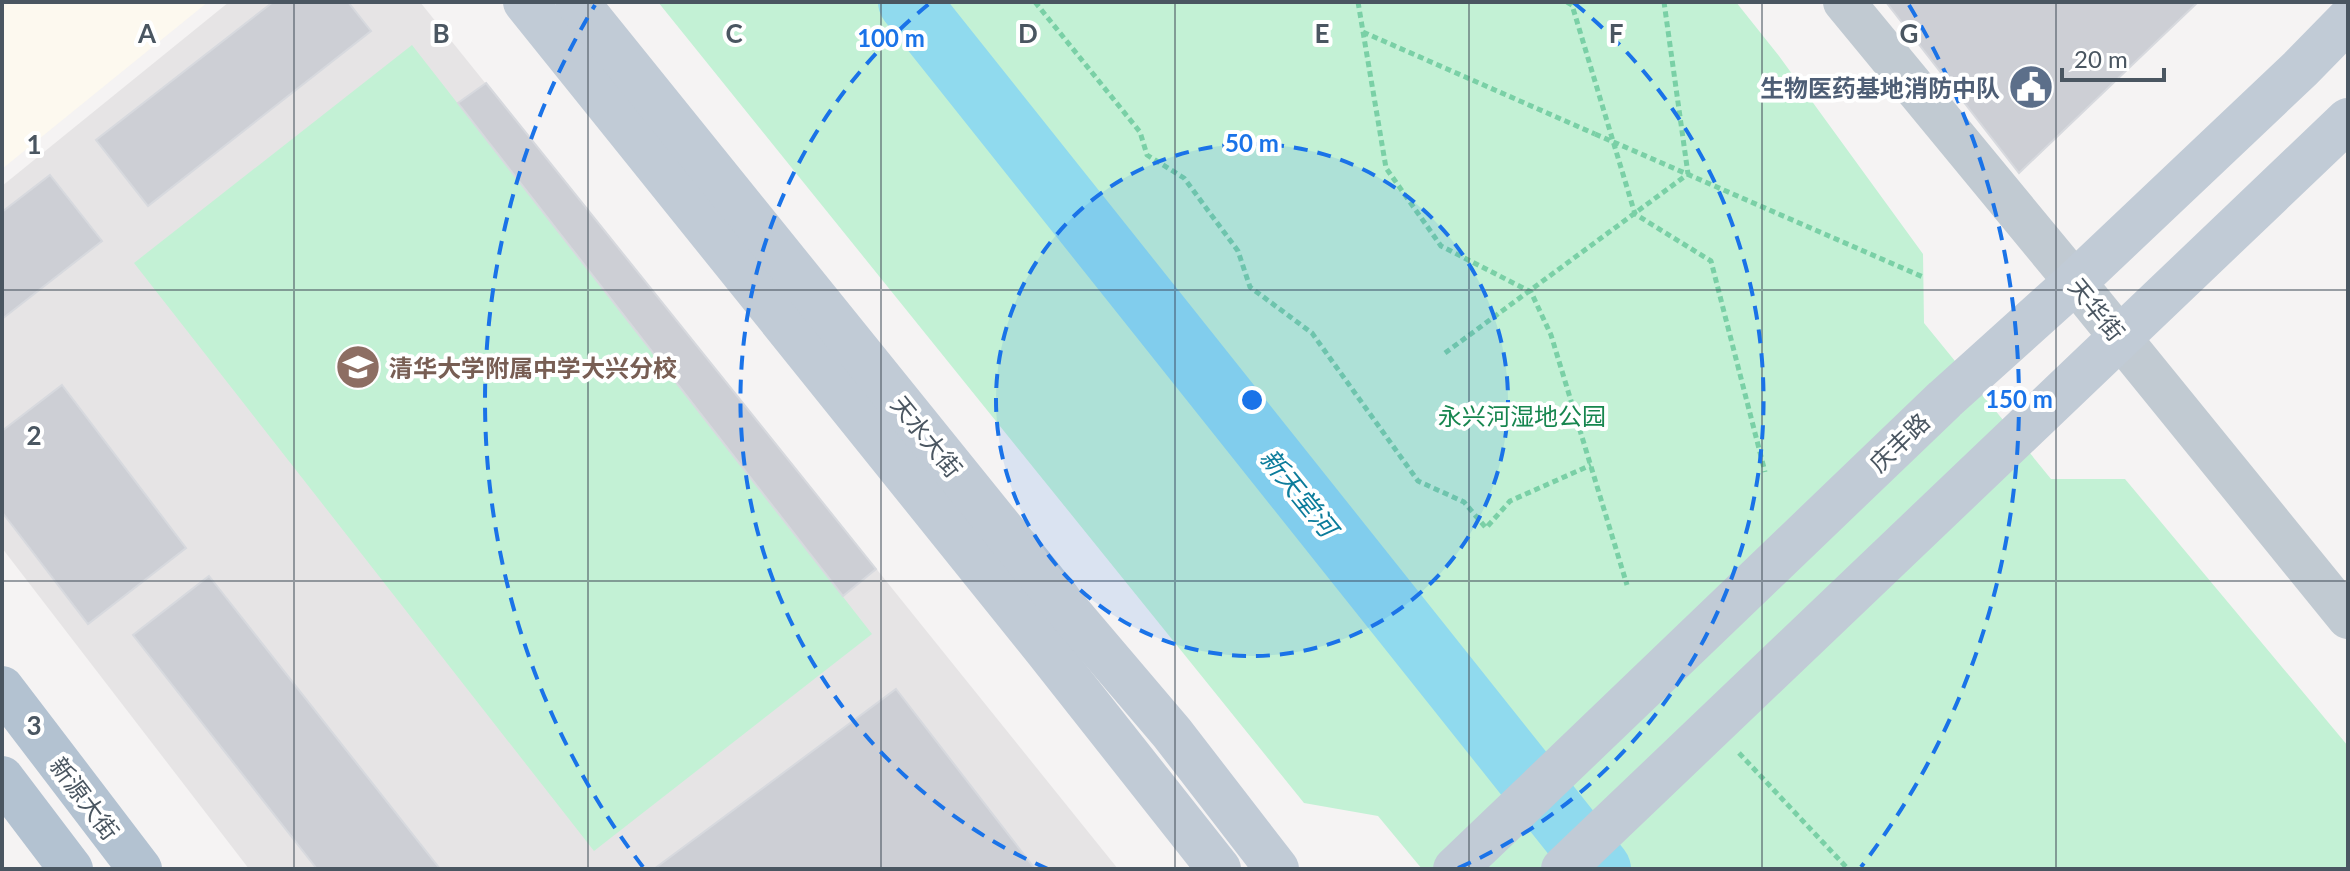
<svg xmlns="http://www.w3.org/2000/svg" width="2350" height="871" viewBox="0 0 2350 871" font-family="Lato,'Noto Sans SC',sans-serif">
	<rect width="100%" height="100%" fill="#f5f3f3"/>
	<path fill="#fdf9ef" d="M2,2h206l-206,167z"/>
	<path fill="#e6e4e5" d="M229,2h191l698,867h-869l-247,-321v-362z"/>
	<g fill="#c3f1d5">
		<path d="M658,2h1078l43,54 144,198 1,69 127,156h74l223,267v123h-926l-44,-53 -74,-13z"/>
		<path d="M412,45l460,589 -278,217 -460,-588z"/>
	</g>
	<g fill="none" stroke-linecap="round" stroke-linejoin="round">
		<path stroke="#90daee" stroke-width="62" d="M909,2l691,867"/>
	</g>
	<g fill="#cdcfd5" stroke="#d7d9de" stroke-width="2">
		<path d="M273,2h75l23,29 -223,175 -52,-66z"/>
		<path d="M1886,2h312l-179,171z"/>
		<path d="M486,83l390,486 -33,27 -385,-493z"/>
		<path d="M50,175l52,66 -100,78v-107z"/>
		<path d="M62,385l124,163 -98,76 -86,-112v-81z"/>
		<path d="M209,576l231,293h-123l-184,-234z"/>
		<path d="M896,689l139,180h-381z"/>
	</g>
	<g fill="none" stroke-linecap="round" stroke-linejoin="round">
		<g stroke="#7ad0a6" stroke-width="5" stroke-dasharray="6 4" stroke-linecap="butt">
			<path d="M1035,2l105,130 7,23 37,23 54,73 12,36 62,46 106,148 46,21 22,26 24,-27 81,-36"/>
			<path d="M1358,2l28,166 55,78 90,46 20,43 76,250"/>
			<path d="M1567,2l5,3 63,209 76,47 54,211"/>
			<path d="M1363,32l232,102"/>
			<path d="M1632,150l291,127"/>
			<path d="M1445,353l243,-179 -24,-172"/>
			<path d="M1739,753l109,116"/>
		</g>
		<path stroke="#c1cad2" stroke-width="42" d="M1844,2l231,280 273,336"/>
		<g stroke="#c1cbd6" stroke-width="44">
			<path d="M525,2l521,648 173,219"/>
			<path d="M577,2l493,611 102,120 105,136"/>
			<path d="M1455,869l490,-470 130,-117 225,-213 48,-49"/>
			<path d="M1563,869l785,-749"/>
		</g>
		<g stroke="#b3c2d1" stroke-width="44">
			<path d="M2,688l138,181"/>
			<path d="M2,778l69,91"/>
		</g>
		<path stroke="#7ad0a6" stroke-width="5" stroke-dasharray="6 4" stroke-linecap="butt" d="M1595,134l37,16"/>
	</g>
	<path fill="none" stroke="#4a5661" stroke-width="2" stroke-opacity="0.55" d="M294,2v867M588,2v867M881,2v867M1175,2v867M1469,2v867M1762,2v867M2056,2v867M2,290h2346M2,581h2346"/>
	<circle cx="1252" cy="400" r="256" fill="#1a73e8" fill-opacity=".12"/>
	<g fill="none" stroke="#1a73e8" stroke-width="4" stroke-dasharray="14 10">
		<circle cx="1252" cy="400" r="256"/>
		<path d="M1048 869A511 511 0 0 1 930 3M1574 3A511 511 0 0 1 1456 869"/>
		<path d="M643 867A767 767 0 0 1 595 5M1909 5A767 767 0 0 1 1861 867"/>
	</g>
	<defs>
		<g id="civic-disc" transform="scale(2.3)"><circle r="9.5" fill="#5c6f8a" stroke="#fff"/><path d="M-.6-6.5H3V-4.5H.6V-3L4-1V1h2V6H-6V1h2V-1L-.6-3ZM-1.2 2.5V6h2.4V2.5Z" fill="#fff"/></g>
		<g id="school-disc" transform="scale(2.3)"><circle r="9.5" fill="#8d6e63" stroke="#fff"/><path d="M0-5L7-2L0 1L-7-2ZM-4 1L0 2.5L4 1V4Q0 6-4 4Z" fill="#fff"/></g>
	</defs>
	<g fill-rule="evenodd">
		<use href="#civic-disc" x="2031" y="87"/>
		<use href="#school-disc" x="358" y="367"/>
	</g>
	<g text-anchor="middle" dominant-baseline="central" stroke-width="8" stroke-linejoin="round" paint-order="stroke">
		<g font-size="24" font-weight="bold" fill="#4e5e75" stroke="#fff" text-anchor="end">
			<text x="2000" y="87">生物医药基地消防中队</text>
		</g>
		<g font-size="24" fill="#4a5661" stroke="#fff">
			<text transform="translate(2097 309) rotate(51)">天华街</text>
			<text transform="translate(927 436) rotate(51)">天水大街</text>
			<text transform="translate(1899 442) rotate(-44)">庆丰路</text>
			<text transform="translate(85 798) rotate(53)">新源大街</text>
		</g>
		<g font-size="24" font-weight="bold" fill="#785e54" stroke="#fff" text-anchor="start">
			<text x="389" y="367">清华大学附属中学大兴分校</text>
		</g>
		<g font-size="24" fill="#17864f" stroke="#fff">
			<text x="1522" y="415">永兴河湿地公园</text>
		</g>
		<g font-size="26" font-style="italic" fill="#0c7c9b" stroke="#fff">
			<text transform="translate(1299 492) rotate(51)">新天堂河</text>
		</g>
	</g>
	<g font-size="26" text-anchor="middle" font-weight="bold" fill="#4a5661" stroke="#fff" stroke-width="8" stroke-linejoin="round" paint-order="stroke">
		<text x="147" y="43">A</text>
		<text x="441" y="43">B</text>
		<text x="734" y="43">C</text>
		<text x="1028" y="43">D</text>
		<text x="1322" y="43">E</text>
		<text x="1616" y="43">F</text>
		<text x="1909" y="43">G</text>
		<text x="34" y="154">1</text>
		<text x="34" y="445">2</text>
		<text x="34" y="735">3</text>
	</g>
	<circle cx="1252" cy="400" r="12" fill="#1a73e8" stroke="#fff" stroke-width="4"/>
	<g font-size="24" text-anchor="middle" font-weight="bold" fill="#1a73e8" stroke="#fff" stroke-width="8" stroke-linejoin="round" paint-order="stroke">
		<text x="891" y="47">100 m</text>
		<text x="1252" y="152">50 m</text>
		<text x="2019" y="408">150 m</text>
	</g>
	<rect width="2350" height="871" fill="none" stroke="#4a5661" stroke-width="8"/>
	<path d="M2062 68v12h102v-12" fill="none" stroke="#4a5661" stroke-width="4"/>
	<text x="2074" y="68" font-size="24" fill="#4a5661" stroke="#ffffff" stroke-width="6" paint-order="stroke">20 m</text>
</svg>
